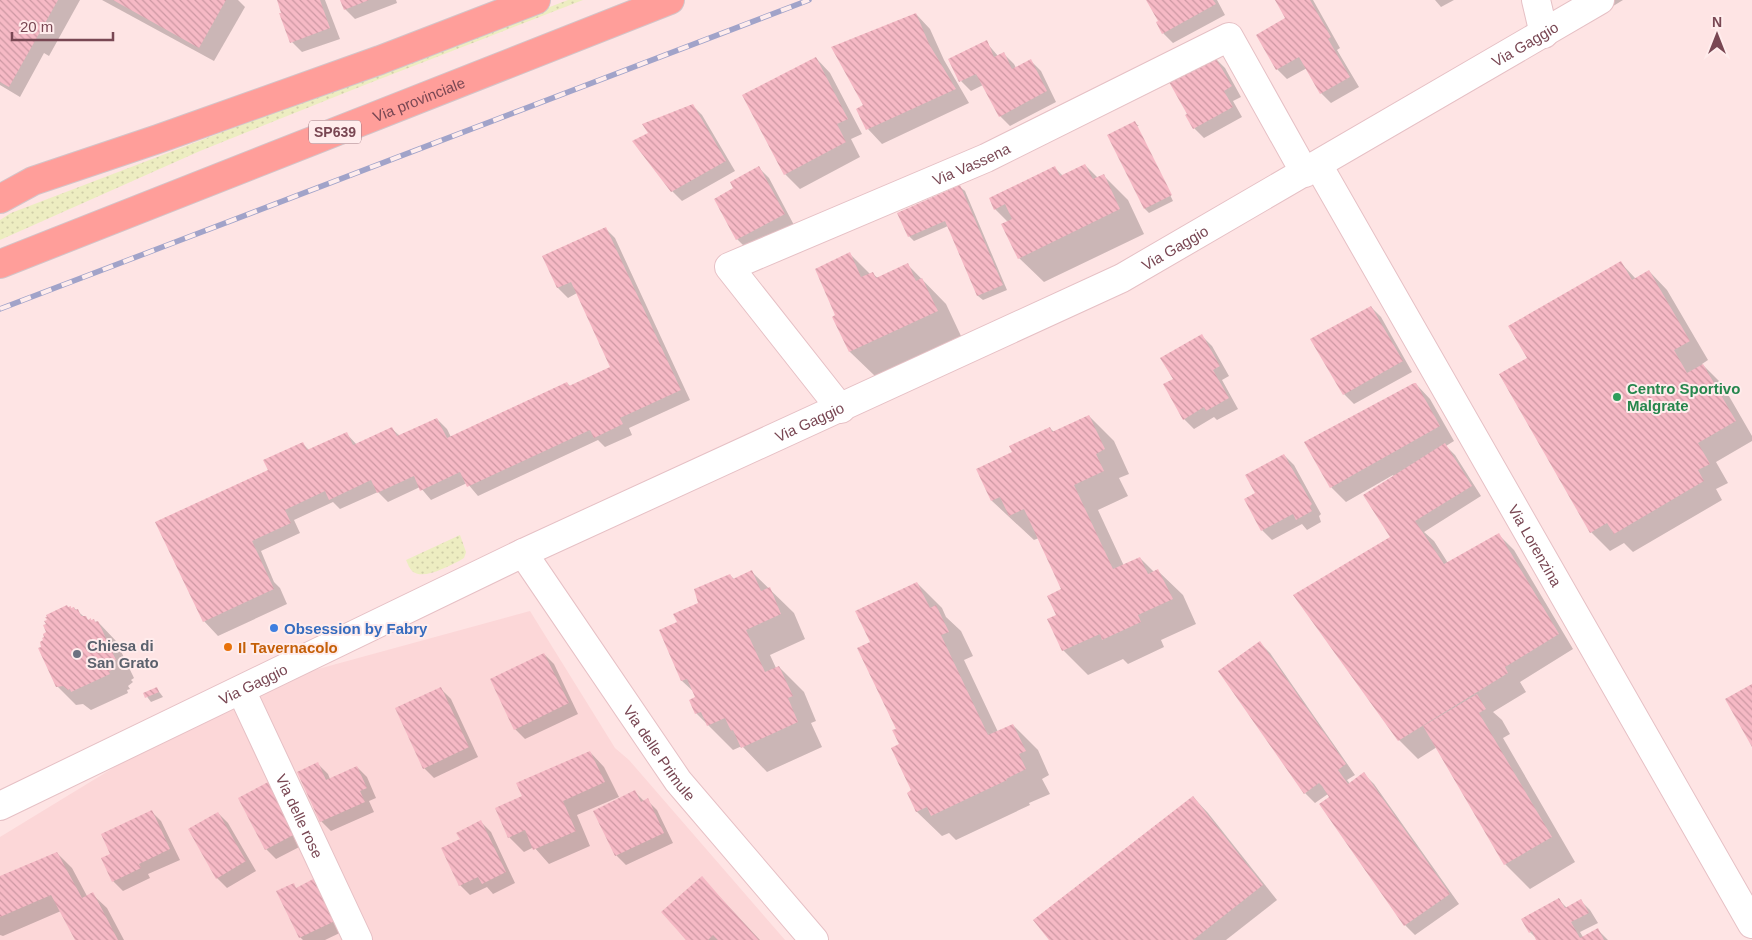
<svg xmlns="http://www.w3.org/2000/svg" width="1752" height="940" viewBox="0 0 1752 940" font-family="Helvetica,sans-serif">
	<defs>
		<pattern id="grass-dots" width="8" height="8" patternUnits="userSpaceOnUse" patternTransform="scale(1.25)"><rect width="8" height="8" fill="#ededc1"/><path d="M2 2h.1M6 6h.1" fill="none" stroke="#cfcda8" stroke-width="1.8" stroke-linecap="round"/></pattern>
		<pattern id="building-back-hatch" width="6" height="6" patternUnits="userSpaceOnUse" patternTransform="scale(1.25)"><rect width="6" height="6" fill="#f6b9c5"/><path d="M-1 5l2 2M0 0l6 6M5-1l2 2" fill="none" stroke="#cc98a3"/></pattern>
	</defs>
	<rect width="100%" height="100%" fill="#fee4e4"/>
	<path fill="#fcd7d8" d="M530,611l85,137 14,12 156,180h-785v-103l241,-147z"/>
	<g fill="url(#grass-dots)">
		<path d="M568,0h15l-221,86 -162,65 -200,89v-20l11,-7z"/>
		<path d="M460,535l6,17 -2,6 -5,3c-11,5 -36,20 -47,10 -3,-3 -4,-7 -6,-11z"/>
	</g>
	<g fill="#0003">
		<path d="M0,0h80l-31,56 -5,-3 -24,44 -20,-12z"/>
		<path d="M102,0h136l7,7 -31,54z"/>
		<path d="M278,0h47l15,39 -38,13 -10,-10z"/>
		<path d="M341,0h55l1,3 -42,16 -10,-10z"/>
		<path d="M1148,0h69l8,15 -52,28 -10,-10 -4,-12z"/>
		<path d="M1276,0h37l27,48 -3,2 22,37 -28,16 -10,-10 -14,-25 -20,11 -10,-10 10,-51z"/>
		<path d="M1435,0h19l-13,7z"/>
		<path d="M1602,0h21l-13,8z"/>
		<path d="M916,14l14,15 14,31 25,43 -87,41 -14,-15 -3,-23z"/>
		<path d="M986,42l12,14 6,-2 10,10 2,4 15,-7 10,10 15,31 -46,24 -10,-10 -17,-31 -12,6 -10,-10z"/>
		<path d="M816,58l14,15 32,61 -11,5 9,18 -60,32 -15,-15 -41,-78z"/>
		<path d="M1215,58l10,10 16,29 -8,4 9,16 -38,21 -10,-10z"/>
		<path d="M692,105l10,10 33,56 -53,30 -10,-10 -23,-57z"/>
		<path d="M1135,123l4,3h-3l37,75 -24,12 -4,-4z"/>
		<path d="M1085,165l13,13 5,-3 25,25 16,34 -100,48 -25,-24 -11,-36 -13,-13 60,-41 8,8z"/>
		<path d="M759,168l10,10 25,47 -47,24 -10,-10 -2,-50z"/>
		<path d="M960,187l5,4 42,99 -24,10 -5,-4 -30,-70 -34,15 -5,-5z"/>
		<path d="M605,228l10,10 75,162 -61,28 3,7 -27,12 -7,-7 -120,56 -11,-13 -36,17 -11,-13 -32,15 -10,-10 -38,17 -7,-7 -39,18 6,13 -39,18 13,31 6,6 7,16 -69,32 -14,-15 65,-151 34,-26 6,6 37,-17 11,12 35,-16 8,7 37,-17 10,10 4,8 116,-54 4,4 41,-19 -35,-75 -9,5 -10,-10 -14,-32z"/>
		<path d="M850,254l20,20 2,-1 6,5 30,-13 38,39 15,32 -86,40 -25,-24 -16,-35 3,-1z"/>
		<path d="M1621,263l15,16 13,-8 18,19 41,70 -6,4 20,20 30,52v5l-36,21 12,21 -12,6 6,11 -89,52 -9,-9 -14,8 -19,-19 -91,-157 29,-16z"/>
		<path d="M1371,307l10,10 31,55 -58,32 -10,-10 -32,-55z"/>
		<path d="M1202,336l10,10 17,30 -7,4 16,29 -21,11 -3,-3 -20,12 -10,-10 -10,-39z"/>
		<path d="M1416,384l14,15 24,42 -8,5 9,9 26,41 -57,36 10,9 14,22 51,-28 15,15 59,99 -53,33 6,10 -33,20 9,8 8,14 -7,4 72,124 -45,27 -25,-25 -68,-117 -19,12 -19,-19 -8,-203 3,-60 -1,-2 -47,27 -15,-15z"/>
		<path d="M1089,416l25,25 15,33 -10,4 9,18 -30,14 26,56 16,-8 14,14 4,-1 25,24 13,29 -35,16 3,7 -36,17 -5,-5 -35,16 -25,-25 -14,-31 9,-4 4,-25 -23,-52 -5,2 -42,-39 -14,-32 35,-16 37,-25 4,4z"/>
		<path d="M1284,455l10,10 27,49 -2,2 2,6 -14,8 -5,-6 -30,16 -10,-10 -5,-37z"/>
		<path d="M752,572l42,41 11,26 -35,16 6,13 3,-1 25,25 12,29 -5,2 11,24 -55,25 -25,-26 -9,4 -37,-37 1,-15 -2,-5 -13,-12 -22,-51 18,-7 52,-48 5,5z"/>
		<path d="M917,583l25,25 4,9 15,14 12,25 -9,4 34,72 15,-7 25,25 11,25 -7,4 8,15 -21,9 1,2 -74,35 -7,-7 -7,3 -25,-24 -9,-19 4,-2 -14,-62 -26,-87z"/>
		<path d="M74,608l15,13 9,1 18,19 18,37 -3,2 2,2 -5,4 2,3 -3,1 1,3 -37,17 -8,-6 -7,1 -19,-19 -15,-39 6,-14 -1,-15z"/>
		<path d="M1260,643l10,10 85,122 -8,5 3,4 14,-10 10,10 85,120 -44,31 -10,-10 -77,-131 -13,9 -10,-10z"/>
		<path d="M544,654l10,10 24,50 -53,25 -10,-10z"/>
		<path d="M157,689l6,8 -12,5 -6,-8z"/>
		<path d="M441,689l10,10 27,58 -44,21 -10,-10z"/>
		<path d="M590,752l14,15 15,30 -42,18 13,31 -41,18 -15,-17 -10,5 -15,-15 14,-40z"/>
		<path d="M318,764l10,10 2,5 27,-12 10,10 9,21 -7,3 5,11 -43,19 -10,-10z"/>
		<path d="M270,782l37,61 -31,16 -10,-10z"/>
		<path d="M635,792l10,10 2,-2 10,10 16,33 -47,22 -10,-10z"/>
		<path d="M1194,798l14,15 69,87 -51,40h-175z"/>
		<path d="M151,811l10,10 19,39 -32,14 2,4 -27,13 -10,-10 -1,-27z"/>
		<path d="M218,813l10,10 28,48 -29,17 -10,-10z"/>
		<path d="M481,822l10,10 24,51 -22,11 -6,-7 -17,8 -10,-10 1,-45z"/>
		<path d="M57,853l15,15 15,28 5,-2 15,14 17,32h-47l-16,-29 -58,25 -3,-1v-57z"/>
		<path d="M293,885l4,4 49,41 -21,10h-22l-3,-3z"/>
		<path d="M716,893l44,47h-73z"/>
		<path d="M1559,900l8,8 13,-8 10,10 8,13 -18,9 3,5 15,-7 10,10h-70l-8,-8z"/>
	</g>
	<g fill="url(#building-back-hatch)">
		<path d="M0,0h58l-49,87 -9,-5z"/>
		<path d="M113,0h113l-27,48z"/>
		<path d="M277,0h43l10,28 -40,15 -11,-30h2z"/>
		<path d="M340,0h29l-25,10z"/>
		<path d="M1146,0h67l3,4 -54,30 -6,-12 2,-1z"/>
		<path d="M1275,0h35l21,37 -3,2 22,38 -30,17 -21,-37 -23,13 -20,-35 29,-17z"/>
		<path d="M916,13l13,31 27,45 -90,41 -10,-21 7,-4 -32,-58z"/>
		<path d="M987,40l7,17 10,-5 8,17 19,-10 16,32 -48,26 -23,-43 -17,8 -11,-23z"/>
		<path d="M816,57l32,62 -11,5 9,18 -62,33 -42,-80z"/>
		<path d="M1215,57l17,29 -8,5 9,16 -40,22 -8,-14 2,-1 -18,-32z"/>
		<path d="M693,104l33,57 -55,31 -39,-51 16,-8 -6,-9z"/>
		<path d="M1135,121l37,74 -28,14 -37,-74z"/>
		<path d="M1085,164l8,15 11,-5 16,35 -102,50 -17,-35 11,-5 -7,-15 -11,6 -5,-12 66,-32 5,10z"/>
		<path d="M759,166l26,48 -49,26 -22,-41 19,-11 -3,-6z"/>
		<path d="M960,185l43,100 -26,11 -32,-75 -37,16 -11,-24z"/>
		<path d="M606,227l75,163 -61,28 3,6 -29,14 -4,-8 -123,57 -7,-15 -40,19 -6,-15 -37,17 -6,-13 -42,20 -4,-9 -40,19 6,13 -39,18 22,48 -71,33 -48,-100 113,-52 -5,-10 40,-18 4,8 40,-18 6,13 39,-18 5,9 40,-18 10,20 120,-56 2,4 41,-19 -39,-85 -14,6 -15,-32z"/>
		<path d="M850,252l11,25 12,-5 3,6 32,-15 8,18 6,-3 16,33 -89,41 -17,-35 3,-2 -20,-46z"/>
		<path d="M1621,261l11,19 17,-10 41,71 -16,9 13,23 16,-9 33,57 -38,22 12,21 -12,6 6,11 -90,53 -7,-11 -17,10 -91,-159 28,-16 -19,-32z"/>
		<path d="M1371,306l32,55 -60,34 -33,-56z"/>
		<path d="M1202,334l18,32 -7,4 16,28 -23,13 -2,-4 -21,13 -20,-36 10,-5 -13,-21z"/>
		<path d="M1414,383h2l24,43 -110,62 -26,-46z"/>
		<path d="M1089,415l16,34 -9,5 8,17 -30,14 39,84 27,-12 8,17 10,-5 15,30 -35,16 3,7 -39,18 -2,-6 -38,17 -15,-32 9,-4 -9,-19 14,-7 -37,-80 -15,7 -9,-19 -9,4 -15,-32 36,-17 -3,-6 41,-19 2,5z"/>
		<path d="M1445,443l27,43 -57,35 29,43 55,-31 60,101 -54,33 3,6 -110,68 -105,-146 97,-58 -27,-42z"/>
		<path d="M1284,454l28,50 -2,2 2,5 -16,9 -3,-6 -32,17 -17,-32 11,-6 -10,-18z"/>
		<path d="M752,570l9,21 9,-4 11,27 -35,16 19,42 14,-6 14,30 -5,2 10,24 -57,26 -8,-18 -2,1 -6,-13 -18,8 -6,-14 -6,2 -6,-14 6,-3 -8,-18 -6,2 -22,-51 18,-8 -4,-8 25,-11 -4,-14 36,-15 3,5z"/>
		<path d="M917,582l13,26 6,-3 13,27 -8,3 47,100 25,-11 13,27 -7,3 7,15 -20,10 1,1 -76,36 -4,-9 -11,5 -9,-19 4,-3 -20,-42 8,-4 -7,-14 4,-1 -39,-81 13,-6 -15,-31z"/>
		<path d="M67,605l1,2 3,-1v2l3,-1 1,3 3,-1 3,7h5l2,4 3,-2v2l3,-1 1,3 3,-1 18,39 -3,1 2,3 -2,1v1l-3,1 2,3 -3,1 1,3 -39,18 -1,-3 -2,1 -5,-4 -7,1 -18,-39 3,-1 -1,-5 3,-2 -1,-2 2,-1 -1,-3 3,-2 -3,-7 3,-1 -2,-3 3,-1 -2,-3h2l-1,-2z"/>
		<path d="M1260,641l86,123 -8,6 10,14 16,-12 86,122 -46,32 -85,-122 10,-7 -7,-11 -3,-3 -15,11 -86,-123z"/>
		<path d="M544,653l25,50 -55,27 -24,-51z"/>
		<path d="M1752,684v63l-27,-48z"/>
		<path d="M157,687l2,5 -14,6 -2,-5z"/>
		<path d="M441,687l28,60 -46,22 -28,-61z"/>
		<path d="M1477,694l9,15 -7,4 73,124 -48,28 -81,-139z"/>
		<path d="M590,751l15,31 -42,19 13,30 -43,19 -8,-20 -17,8 -13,-30 27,-12 -6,-13z"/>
		<path d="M318,762l8,18 31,-14 10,22 -7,3 5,11 -45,20 -23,-50z"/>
		<path d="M270,781l27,52 -32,17 -27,-52z"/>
		<path d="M635,790l6,12 7,-4 16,35 -49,23 -22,-45z"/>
		<path d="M1193,796l70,89 -70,55h-144l-16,-20z"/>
		<path d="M152,810l18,39 -31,15 2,4 -29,14 -11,-24 9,-4 -9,-20z"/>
		<path d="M218,812l28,49 -30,18 -28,-50z"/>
		<path d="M481,820l25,52 -24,12 -4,-7 -19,9 -18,-38 19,-9 -4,-6z"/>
		<path d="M57,852l25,46 11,-6 25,48h-43l-24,-45 -51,22v-41z"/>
		<path d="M702,876l20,23 37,41h-41l-5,-5 -5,5h-22l-25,-28z"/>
		<path d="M317,877l20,43 -38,18 -23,-47 18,-8 2,5z"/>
		<path d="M1559,898l6,10 16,-9 8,14 -18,9 9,16 18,-10 6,12h-68l-4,-9 -3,2 -8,-14z"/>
	</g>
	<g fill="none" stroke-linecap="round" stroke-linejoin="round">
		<g stroke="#e6c0c5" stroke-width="30">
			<g id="minor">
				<path d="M1536,0l8,34"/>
				<path id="s1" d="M1318,165l434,759"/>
				<path id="s2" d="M841,409l-112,-142 257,-109 243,-121 76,136"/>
				<path id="s3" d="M523,553l155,228 136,159"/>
				<path id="s4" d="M241,690l117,250"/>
				<path id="s5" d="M0,806l523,-253 599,-275 478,-278"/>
			</g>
		</g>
		<g stroke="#d4c4c8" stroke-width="30">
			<g id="major">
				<path d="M0,199l33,-18 125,-42 222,-79 156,-60"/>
				<path id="s6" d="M0,264l670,-264"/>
			</g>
		</g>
		<use href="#minor" stroke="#fff" stroke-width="28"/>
		<use href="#major" stroke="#ff9e9a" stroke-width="28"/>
		<g stroke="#a1a3c9" stroke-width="5.5">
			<path id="rail" d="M0,309l809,-309"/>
		</g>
		<use href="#rail" stroke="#ffecec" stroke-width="4" stroke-dasharray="11" stroke-linecap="butt"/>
	</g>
	<circle fill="#2e9e5b" stroke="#ffecec" stroke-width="2" cx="1617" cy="397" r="5"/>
	<circle fill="#3f7fe0" stroke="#ffecec" stroke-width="2" cx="274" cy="628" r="5"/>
	<circle fill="#e8710a" stroke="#ffecec" stroke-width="2" cx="228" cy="647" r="5"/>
	<circle fill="#6b7280" stroke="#ffecec" stroke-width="2" cx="77" cy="654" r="5"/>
	<g text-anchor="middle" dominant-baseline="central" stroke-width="4" stroke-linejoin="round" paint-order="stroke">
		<rect fill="#ffecec" stroke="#a17881" stroke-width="1" x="309" y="120.5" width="52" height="23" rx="4"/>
		<g font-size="14" font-weight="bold" fill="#794753">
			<text x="335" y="132">SP639</text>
		</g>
		<g font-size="15" fill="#794753" stroke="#ffecec">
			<text stroke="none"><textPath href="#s5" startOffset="1706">Via Gaggio</textPath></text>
			<text stroke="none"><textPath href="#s6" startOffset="450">Via provinciale</textPath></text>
			<text stroke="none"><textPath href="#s2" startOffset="444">Via Vassena</textPath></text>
			<text stroke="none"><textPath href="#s5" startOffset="1301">Via Gaggio</textPath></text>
			<text stroke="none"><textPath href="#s5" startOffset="896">Via Gaggio</textPath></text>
			<text stroke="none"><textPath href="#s1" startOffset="438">Via Lorenzina</textPath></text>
			<text stroke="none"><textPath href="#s5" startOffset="281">Via Gaggio</textPath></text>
			<text stroke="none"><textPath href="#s3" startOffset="242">Via delle Primule</textPath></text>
			<text stroke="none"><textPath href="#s4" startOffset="139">Via delle rose</textPath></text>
		</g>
		<g font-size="15" font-weight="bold" fill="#27864d" stroke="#ffecec" text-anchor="start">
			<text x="1627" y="388">Centro Sportivo<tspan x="1627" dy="17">Malgrate</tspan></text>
		</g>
		<g font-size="15" font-weight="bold" fill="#366cbe" stroke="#ffecec" text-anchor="start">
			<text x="284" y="628">Obsession by Fabry</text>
		</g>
		<g font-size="15" font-weight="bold" fill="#5b616d" stroke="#ffecec" text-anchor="start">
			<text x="87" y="645">Chiesa di<tspan x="87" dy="17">San Grato</tspan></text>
		</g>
		<g font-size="15" font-weight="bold" fill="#c56008" stroke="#ffecec" text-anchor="start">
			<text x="238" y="647">Il Tavernacolo</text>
		</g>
	</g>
	<g transform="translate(1717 35)" stroke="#ffecec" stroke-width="4" paint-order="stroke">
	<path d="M0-4L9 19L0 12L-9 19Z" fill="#794753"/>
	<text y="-8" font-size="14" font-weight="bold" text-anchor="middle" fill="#794753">N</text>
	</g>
	<path d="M12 32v8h101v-8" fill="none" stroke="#794753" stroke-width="2.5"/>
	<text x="20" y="32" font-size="15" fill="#794753" stroke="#ffecec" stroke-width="4" paint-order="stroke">20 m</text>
</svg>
